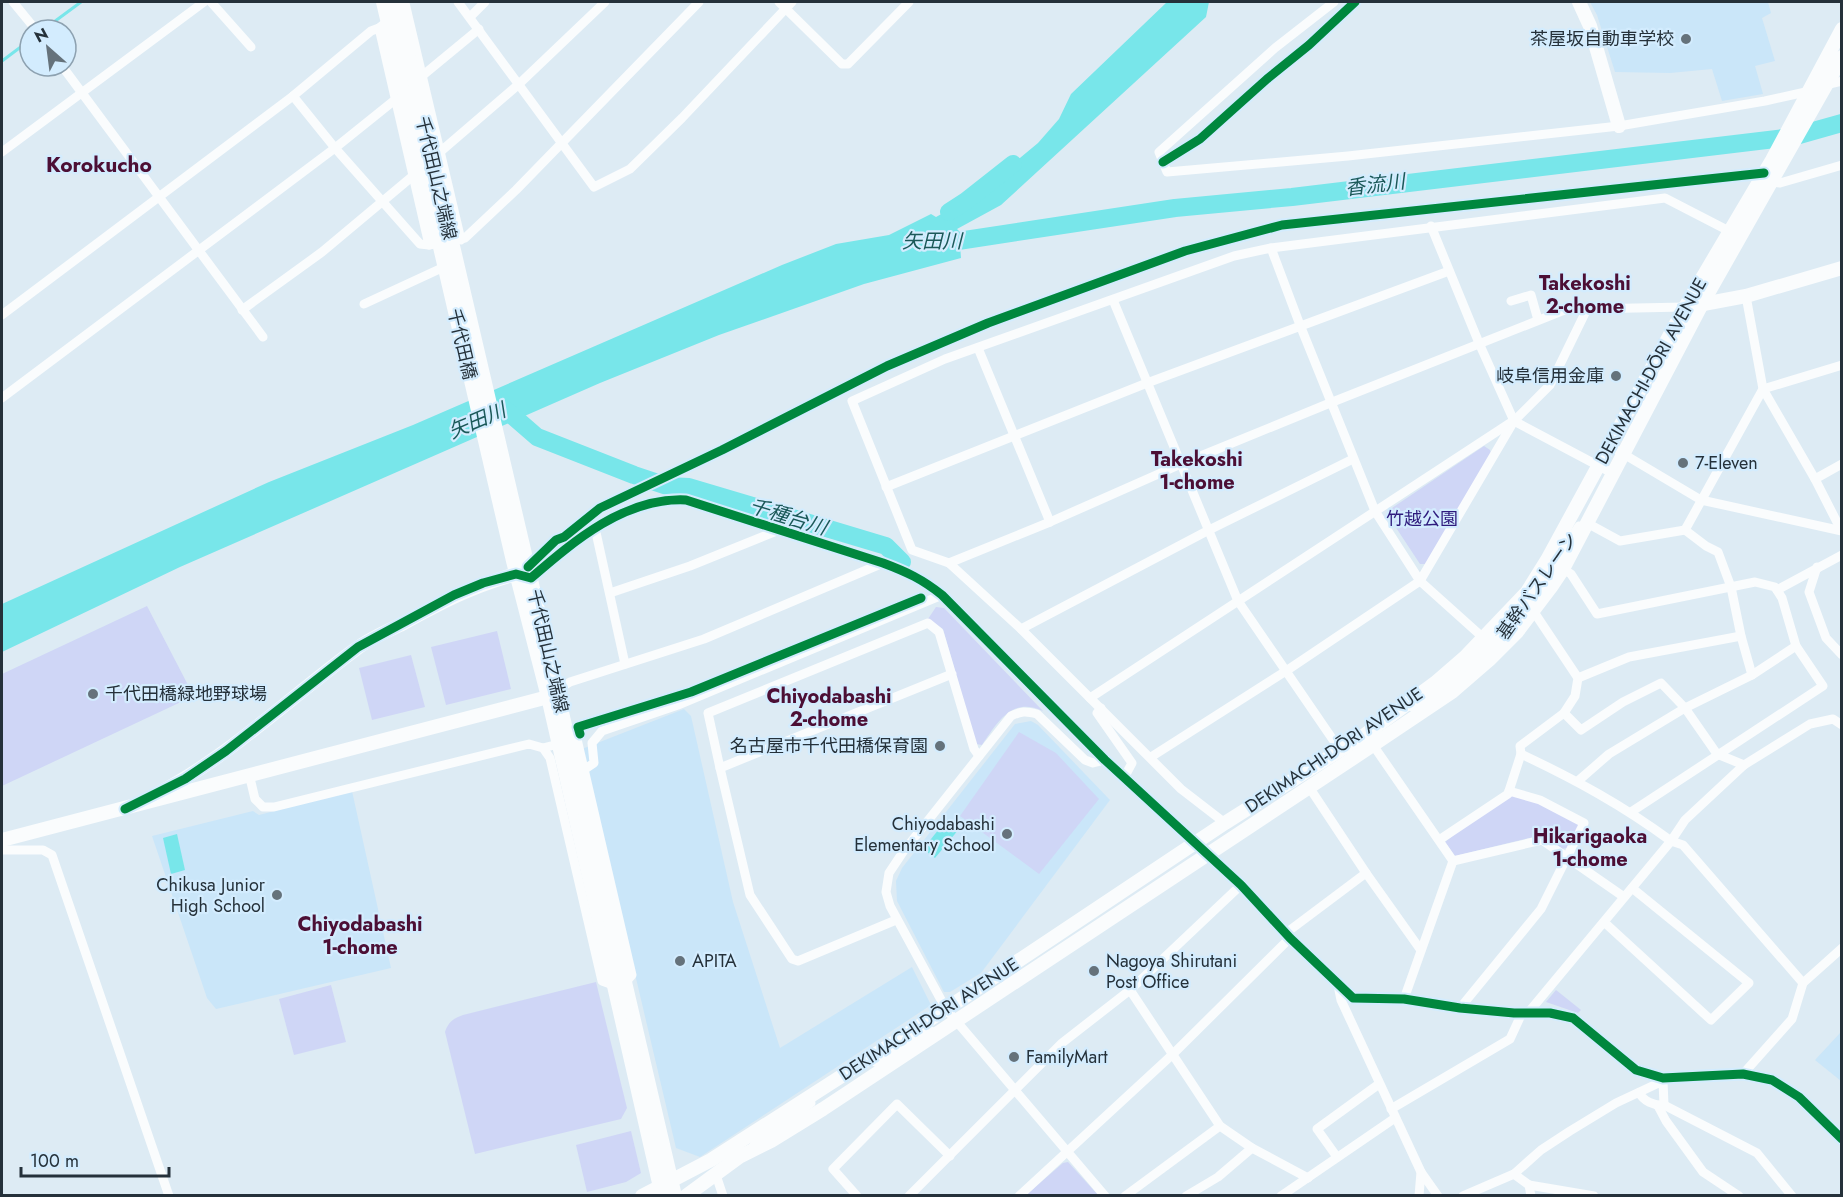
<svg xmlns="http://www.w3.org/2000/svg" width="1843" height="1197" viewBox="0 0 1843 1197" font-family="Jost,'Noto Sans JP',sans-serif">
	<rect width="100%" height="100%" fill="#ddebf4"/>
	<g fill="#cae6f9">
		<path d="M1590,2h178l3,11 -9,5 13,43 -20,5 8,28 -41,7 -10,-32 -42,4 -55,-1 -18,-57z"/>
		<path d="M684,709l7,7 42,186 47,146 132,-81 19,38 -231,152 -24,-9 -94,-399z"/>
		<path d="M1031,721l7,4 72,75 -129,173 -31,19h-6l-47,-91 -1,-20 6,-13 113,-144z"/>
		<path d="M352,791l39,177 -175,41 -9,-11 -55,-162 101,-25 6,4z"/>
		<path d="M1841,1032v49l-26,-21z"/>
	</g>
	<g fill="#cfd6f6">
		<path d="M1484,446l6,4 1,3 -65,111h-6l-33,-50 2,-4z"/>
		<path d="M147,606l41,79 -7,17 -179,84v-112z"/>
		<path d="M936,607l8,1 99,103c-31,-15 -46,12 -61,34l-6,-1 -33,-115 -15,-10z"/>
		<path d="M497,631l14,58 -65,16 -15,-58z"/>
		<path d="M411,655l14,52 -53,13 -13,-52z"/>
		<path d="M1019,732l37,21 43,46 -60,75 -79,-58z"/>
		<path d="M1507,793l31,9 40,20 2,4 -13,22 -6,1 -19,-14 -87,21 -10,-14z"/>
		<path d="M596,982l31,126 -6,11 -146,35 -30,-122c3,-10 9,-14 18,-17z"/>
		<path d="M331,985l15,57 -52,13 -15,-56z"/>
		<path d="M1556,990l25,20 -3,3 -32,-11z"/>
		<path d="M631,1131l10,42 -15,9 -39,10 -11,-47z"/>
		<path d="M1068,1162l30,33h-72l37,-32z"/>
	</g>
	<g fill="#78e6ea">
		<path d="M1167,2h42l-3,15 -205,188 -44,24 2,2 2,27 -97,26 -145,51 -119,48 -420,184 -178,85v-48l267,-122 144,-57 369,-160 54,-21 53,-9 42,-21 5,3 38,-21 64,-53 21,-24 12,-25z"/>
		<path d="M947,819l12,10 -24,29 -12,-9z"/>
		<path d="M177,834l8,36 -14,4 -8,-36z"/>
	</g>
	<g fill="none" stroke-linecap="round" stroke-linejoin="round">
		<g stroke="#78e6ea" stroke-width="3">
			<path d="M43,30l38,-28"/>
			<path d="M2,61l28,-21"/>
		</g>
		<g stroke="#78e6ea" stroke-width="18">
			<path d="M949,212l17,-11 47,-37"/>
			<path d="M937,241l8,2 230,-35 117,-11 500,-60 50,-14"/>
			<path d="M506,410l31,27 97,38 33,11 22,1 197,59 16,16"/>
		</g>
		<g stroke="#fafcfd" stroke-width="9">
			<path d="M13,2l23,28"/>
			<path d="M211,2l40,45"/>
			<path d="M458,2l136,185 36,-18 52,-51 110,-116"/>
			<path d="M779,2l63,62h6l61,-62"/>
			<path d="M1334,2l-59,46 -116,104 8,20 181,-16 271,-30 146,-25 45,-10"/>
			<path d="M405,3l56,237"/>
			<path d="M470,17l15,-15"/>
			<path d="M384,24l-5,4 50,217"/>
			<path d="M62,66l201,271"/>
			<path d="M422,76l57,-47"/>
			<path d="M1826,85l16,-4"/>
			<path d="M293,96l42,52 85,96 9,1 36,-7 51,-48 183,-188"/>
			<path d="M2,152l202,-150"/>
			<path d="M440,152l79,-68 86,-82"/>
			<path d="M1772,182l8,1 62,-18"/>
			<path d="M1431,226l48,117 35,78 98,52"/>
			<path d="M1271,248l29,77 75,186 45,70 78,70"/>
			<path d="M1746,296l17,93 52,90 26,51"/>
			<path d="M1113,300l125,301 102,149"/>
			<path d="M1511,301l20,-6 7,25"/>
			<path d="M364,304l80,-37"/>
			<path d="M242,310l80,-58 92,-77"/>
			<path d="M2,315l291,-219 78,-65 8,-3"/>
			<path d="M978,348l72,174"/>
			<path d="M2,398l333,-250 61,-49"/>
			<path d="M1610,446l91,54 141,31"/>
			<path d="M1815,479l27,-15"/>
			<path d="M886,487l261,-104 302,-112"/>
			<path d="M1587,523l33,18 65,-11"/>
			<path d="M595,528l30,136"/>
			<path d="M949,563l101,-41 131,-58 149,-61 242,-96 15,2 98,-2"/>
			<path d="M1817,567l-8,25 17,46 16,17"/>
			<path d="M1563,569l8,5 26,40 158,-32 20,5 7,11 14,48 27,40 -192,126"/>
			<path d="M527,577l4,1c43,-37 94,-81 155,-78l226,74 14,8 16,13 163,165 136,125 49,53 63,60 51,1 56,9 54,5h36l23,5 63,52 27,8 80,-4 29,6 27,17 43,42"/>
			<path d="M1777,590l65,-35"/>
			<path d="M610,593l80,-27 89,-36"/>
			<path d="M1021,629l188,-99 144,-71"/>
			<path d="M1492,649l49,-66 38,-57"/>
			<path d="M952,674l-232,94 -12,-55 220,-90 11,9 35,117 5,7"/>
			<path d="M1752,675l-11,-39 -10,-49 -13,-35 -12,-6 -21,-16 78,-141 79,-24"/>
			<path d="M1578,678l51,-21 112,-21"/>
			<path d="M554,692l16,-10 134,-43 179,-76"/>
			<path d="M1090,698l420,-275"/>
			<path d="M1412,707c31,-18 61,-38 82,-67"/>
			<path d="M1101,708l-4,5 35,50 -7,13"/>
			<path d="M1564,713l17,17 42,-28 38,-19 24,25 32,46 27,11"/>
			<path d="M1373,745l80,116 -49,138"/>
			<path d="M543,748l34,-9 55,236 -7,8"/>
			<path d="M1521,754c55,26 101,51 150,87l-143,172"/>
			<path d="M1151,757l135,-86 134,-90 94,-160 36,-36 37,-76"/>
			<path d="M720,768l30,127 42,64 6,2 98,-41"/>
			<path d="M585,769l9,-6 -2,-20 10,-12 76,-26 264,-110"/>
			<path d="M249,774l6,25 8,8h11l255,-63 14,4 7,10 52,223 11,4"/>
			<path d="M1578,781l31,-27 76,-46 67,-33 44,-29"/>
			<path d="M1309,787l57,86 54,76"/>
			<path d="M1225,823l-44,-34 -160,-160 -72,-66 -37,-13 -60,-149 93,-42 289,-103 37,-8 394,-50 64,33"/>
			<path d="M1439,840l69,-46 13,-40 -1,-8 44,-33 11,-17 3,-18 -44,-66 -8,-8 -7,-4"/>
			<path d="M2,850h41l9,5 117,341"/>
			<path d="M1453,861l89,-21 82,57"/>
			<path d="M1604,922l107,98 38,-37 -117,-95"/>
			<path d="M1286,933l80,-60"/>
			<path d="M1803,983l-120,-138 -12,-4 14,-21 59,-55 66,-41 23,-5 9,6"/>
			<path d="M1338,985l3,15 80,172 -2,24"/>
			<path d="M1130,990l90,136 32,22 56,30"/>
			<path d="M1460,1008l81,-99 43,-86 -44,-23 -31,-9"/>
			<path d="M875,1062l56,-31"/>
			<path d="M1743,1074l49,-55 11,-36 39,-35"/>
			<path d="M1664,1105l93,48 35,43"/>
			<path d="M1658,1106l8,15 37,51 36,24"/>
			<path d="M1391,1109l119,-70 12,-26"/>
			<path d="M754,1145l57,-42"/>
			<path d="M1337,1157l-20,-28 62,-45"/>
			<path d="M1421,1172l17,24"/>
			<path d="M1514,1174l15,11 2,11"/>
			<path d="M716,1175l7,21"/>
			<path d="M1529,1185l65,11"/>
			<path d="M857,1196l-24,-27 64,-65 53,52"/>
			<path d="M909,1196l153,-153 68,-53 111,-105"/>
			<path d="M1019,1196l154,-142 117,-116"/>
			<path d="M1105,1196l-159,-187 -56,-103 -4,-14 3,-19 14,-21 108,-136c10,-5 15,-5 26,-2l48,46 8,3 12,-3"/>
			<path d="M1125,1196l95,-70"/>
			<path d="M1186,1196l32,-19 34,-29"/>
			<path d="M1281,1196l114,-78"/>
			<path d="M1463,1196l51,-22 27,-24 29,-19 46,-28 47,-22 1,24c-10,1 -21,-4 -25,-13"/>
		</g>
		<g stroke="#fafcfd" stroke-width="14">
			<path d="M383,2l130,559 35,136 114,499"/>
			<path d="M396,2l279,1194"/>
			<path d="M1579,2l11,24 29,100"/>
			<path d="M1698,305l48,-9 96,-28"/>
			<path d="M157,794c73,-38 132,-96 199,-145 13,-10 29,-17 44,-24 40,-22 72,-39 116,-51"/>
			<path d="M2,840l546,-143"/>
			<path d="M642,1196l69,-36 235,-151 279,-186 141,-89 69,-51 30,-26 62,-65 20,-32 138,-253 87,-147 70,-131"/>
			<path d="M686,1196l53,-39 32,-16 52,-32 550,-364 79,-53 37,-32 28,-28 34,-45 12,-18 139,-265 140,-247"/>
		</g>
		<g stroke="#d3ecfe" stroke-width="13">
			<g id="cycleway">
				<path d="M1163,162l37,-23 67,-60 42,-34 46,-43"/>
				<path d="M528,567l28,-27 8,-3 36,-29 122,-58 165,-84 101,-43 197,-72 97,-26 482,-52"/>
				<path d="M580,734l-2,-7 113,-35 230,-94"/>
				<path d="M125,809l60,-30 41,-28 132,-104 96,-52 29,-12 33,-9 15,4c43,-37 94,-81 155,-78l197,63c24,9 39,16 59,32l163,165 136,125 49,53 63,60 51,1 56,9 54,5h36l23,5 63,52 27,8 80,-4 29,6 27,17 43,42"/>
			</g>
		</g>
		<use href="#cycleway" stroke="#00873e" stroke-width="9"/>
	</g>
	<g fill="#65727b" stroke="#d3ecfe" stroke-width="2">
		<circle cx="1686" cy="39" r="6"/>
		<circle cx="1616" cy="376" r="6"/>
		<circle cx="1683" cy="463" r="6"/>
		<circle cx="93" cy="694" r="6"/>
		<circle cx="940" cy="746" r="6"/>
		<circle cx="1007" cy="834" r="6"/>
		<circle cx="277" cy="895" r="6"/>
		<circle cx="680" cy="961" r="6"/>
		<circle cx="1094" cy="971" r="6"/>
		<circle cx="1014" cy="1057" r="6"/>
	</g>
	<g text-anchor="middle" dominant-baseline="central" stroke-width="4.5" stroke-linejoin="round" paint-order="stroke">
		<g font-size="18" fill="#25313a" stroke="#d3ecfe" text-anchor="end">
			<text x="1674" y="39">茶屋坂自動車学校</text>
			<text x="1604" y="376">岐阜信用金庫</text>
			<text x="1695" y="463" text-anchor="start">7-Eleven</text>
			<text x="105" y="694" text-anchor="start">千代田橋緑地野球場</text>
			<text x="928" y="746">名古屋市千代田橋保育園</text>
			<text x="995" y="824">Chiyodabashi<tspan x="995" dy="21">Elementary School</tspan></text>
			<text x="265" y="885">Chikusa Junior<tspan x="265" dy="21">High School</tspan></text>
			<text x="692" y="961" text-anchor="start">APITA</text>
			<text x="1106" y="961" text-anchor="start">Nagoya Shirutani<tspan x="1106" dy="21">Post Office</tspan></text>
			<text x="1026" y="1057" text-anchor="start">FamilyMart</text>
		</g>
		<g font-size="18" fill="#25313a" stroke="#d3ecfe">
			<text transform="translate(436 178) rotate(77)">千代田山之端線</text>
			<text transform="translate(462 344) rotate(77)">千代田橋</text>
			<text transform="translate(1651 371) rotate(-61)">DEKIMACHI-DŌRI AVENUE</text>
			<text transform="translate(1537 586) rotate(-55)">基幹バスレーン</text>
			<text transform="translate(548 651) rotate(77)">千代田山之端線</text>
			<text transform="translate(1334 750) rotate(-34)">DEKIMACHI-DŌRI AVENUE</text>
			<text transform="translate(929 1019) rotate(-33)">DEKIMACHI-DŌRI AVENUE</text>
		</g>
		<g font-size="18" fill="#2e1a7d" stroke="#d3ecfe">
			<text x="1422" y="519">竹越公園</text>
		</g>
		<g font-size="20" font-style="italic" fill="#1b5959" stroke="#d3ecfe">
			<text transform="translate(1375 185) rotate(-7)">香流川</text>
			<text x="932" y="241">矢田川</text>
			<text transform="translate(477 421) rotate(-23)">矢田川</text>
			<text transform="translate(788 517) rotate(17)">千種台川</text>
		</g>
		<g font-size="20" font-weight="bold" fill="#4c0f35" stroke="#d3ecfe">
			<text x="1585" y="283">Takekoshi<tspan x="1585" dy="23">2-chome</tspan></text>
			<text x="1197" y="459">Takekoshi<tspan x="1197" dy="23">1-chome</tspan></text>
			<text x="829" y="696">Chiyodabashi<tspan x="829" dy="23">2-chome</tspan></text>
			<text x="1590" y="836">Hikarigaoka<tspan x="1590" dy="23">1-chome</tspan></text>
			<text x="360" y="924">Chiyodabashi<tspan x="360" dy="23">1-chome</tspan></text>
		</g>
		<g font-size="21" font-weight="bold" fill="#4c0f35" stroke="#d3ecfe">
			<text x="99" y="165">Korokucho</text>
		</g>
	</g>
	<rect width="1843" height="1197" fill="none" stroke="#25313a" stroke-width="6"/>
	<g transform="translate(48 48) rotate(332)"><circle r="28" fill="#d3ecfe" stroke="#8da1b0" stroke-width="1.5"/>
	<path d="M0-4.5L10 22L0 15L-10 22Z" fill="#65727b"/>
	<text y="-9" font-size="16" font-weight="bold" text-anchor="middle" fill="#25313a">N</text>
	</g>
	<path d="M21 1167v9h148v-9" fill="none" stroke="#25313a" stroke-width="3"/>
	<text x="30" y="1167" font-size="18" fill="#25313a" stroke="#d3ecfe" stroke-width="4.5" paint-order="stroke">100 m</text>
</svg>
